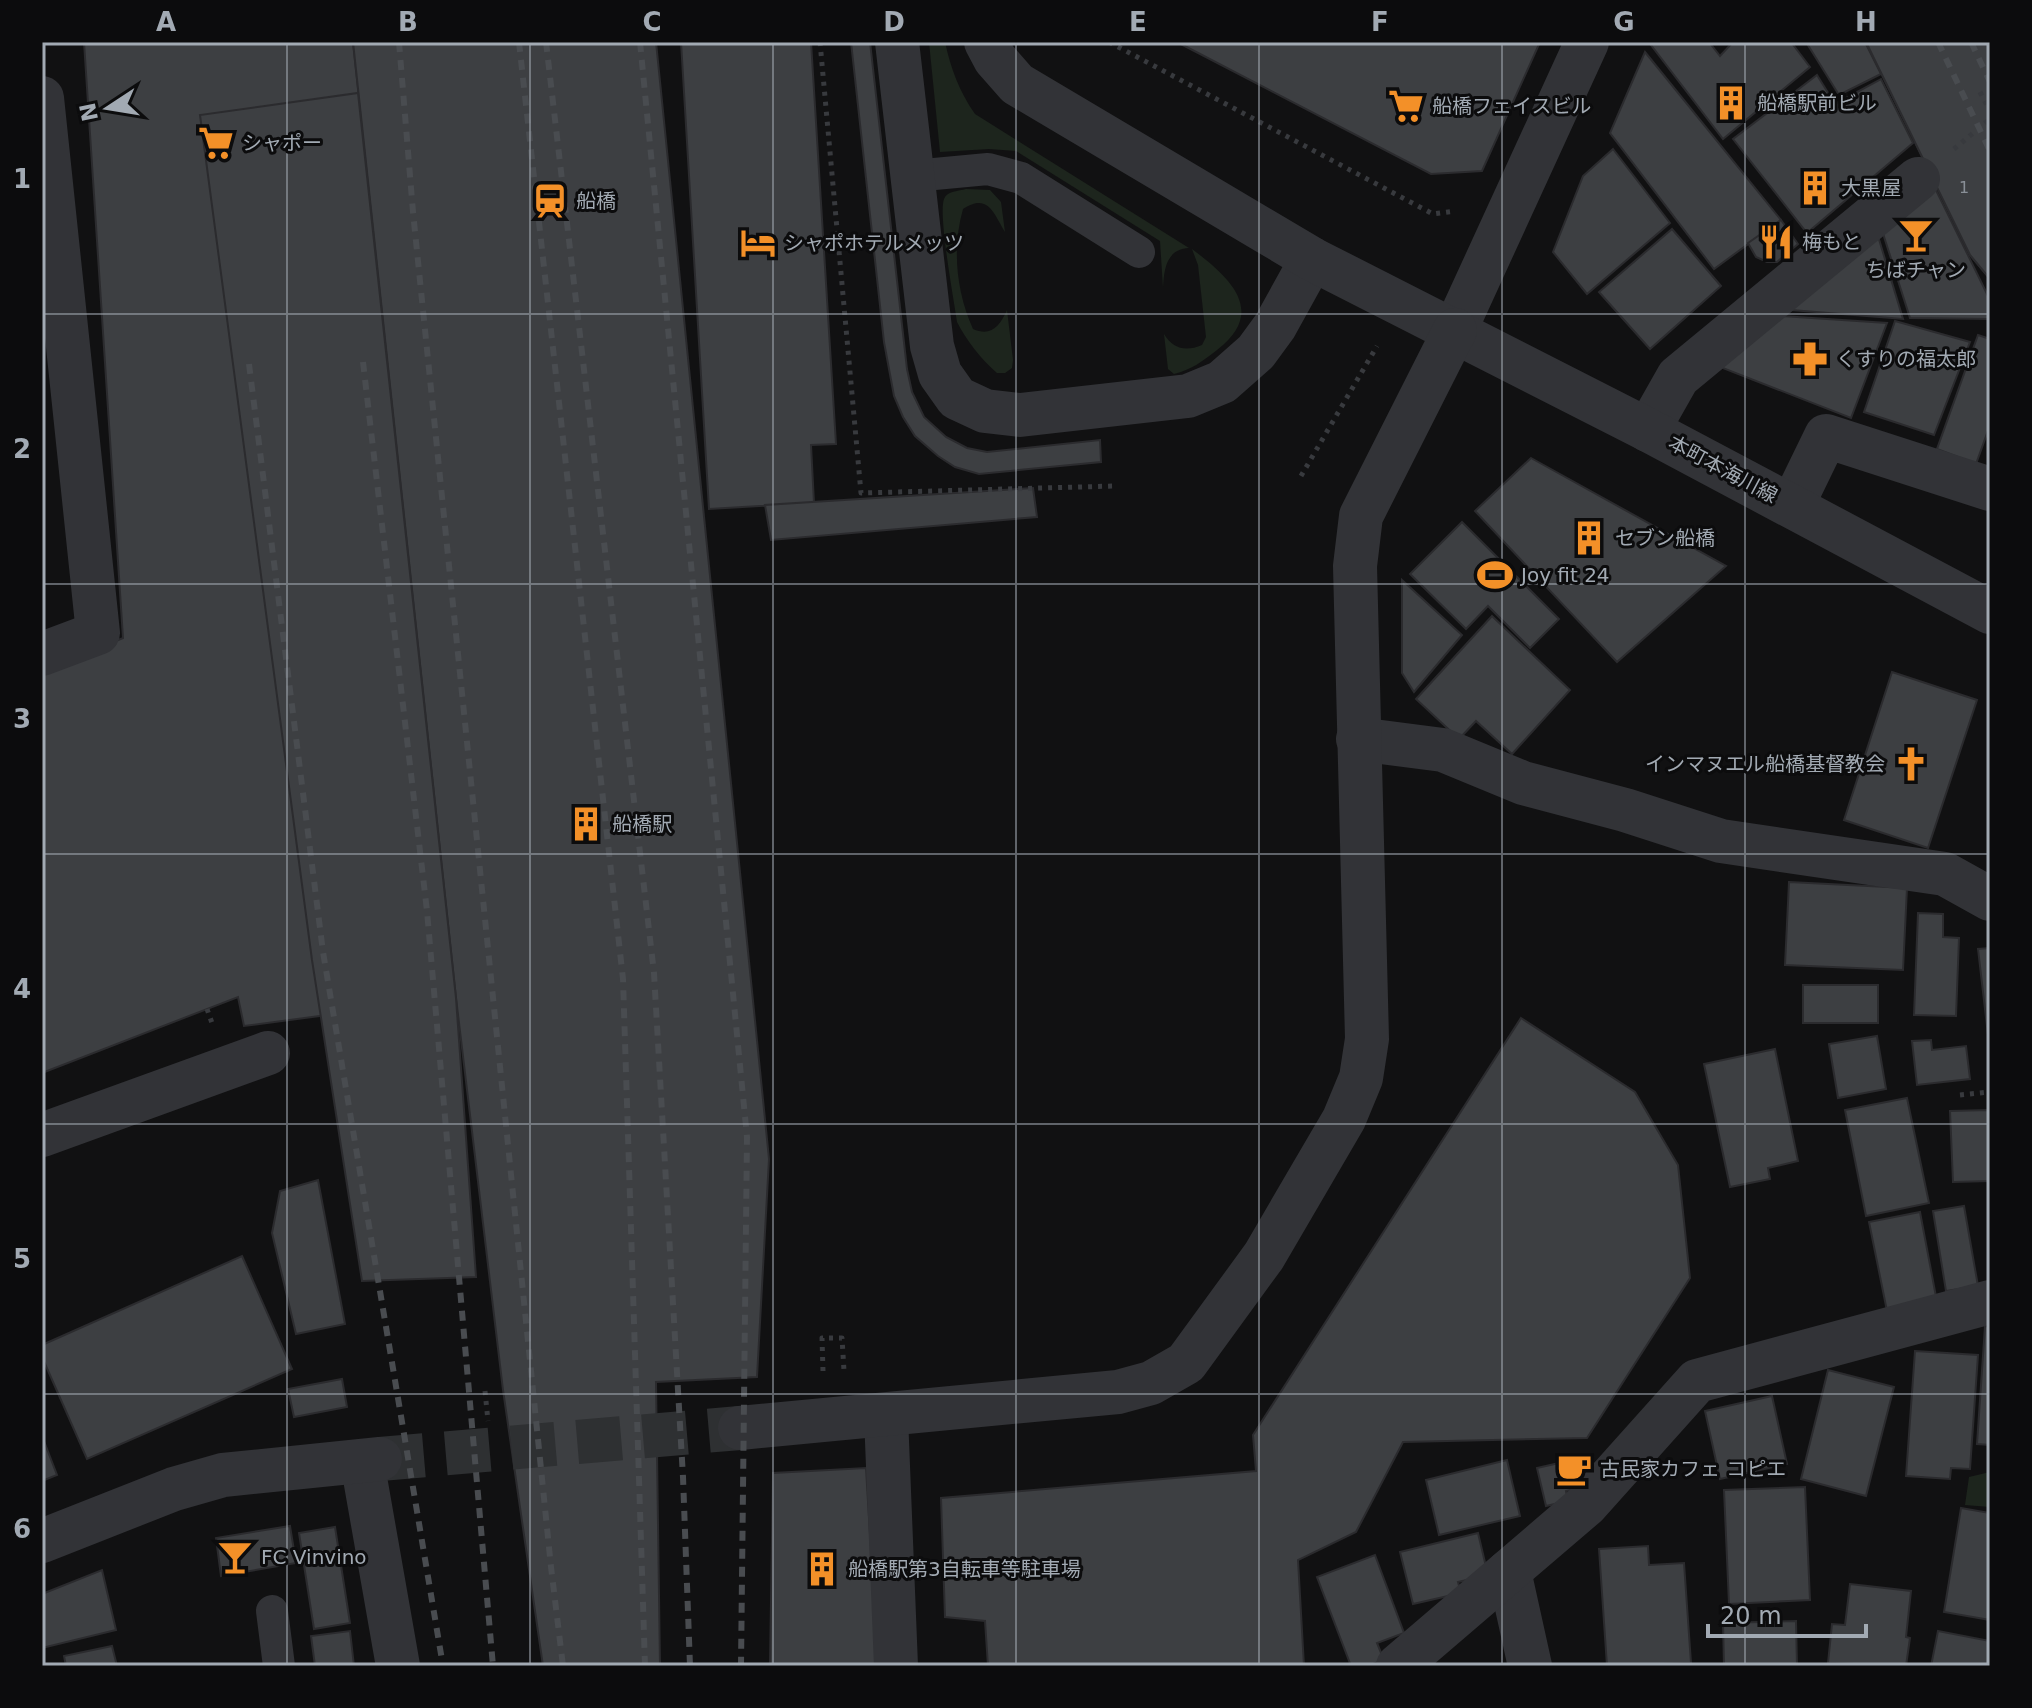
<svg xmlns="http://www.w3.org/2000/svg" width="2032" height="1708" viewBox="0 0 2032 1708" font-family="'DejaVu Sans','Noto Sans JP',sans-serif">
	<rect width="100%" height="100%" fill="#111112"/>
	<g fill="#1d251d">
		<path d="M929,42h16c6,27 14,49 30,72l214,134c-23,1 -25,22 -26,40l-3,-47 -144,-90 -27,-2 -49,3z"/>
		<path d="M966,189l24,1 11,12 4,30c-12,-20 -17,-39 -42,-23 -11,39 -7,82 10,120 18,8 27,-3 34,-19l6,50 -1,8 -7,5h-8c-16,-14 -31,-33 -40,-51 -3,-22 -19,-107 -13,-123 3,-8 15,-8 22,-10z"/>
		<path d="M1192,249c37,28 76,62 25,101 -14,11 -26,20 -43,24l-6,-5 -4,-35c9,15 22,18 38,11l4,-8 -8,-72z"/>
		<path d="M1990,1472v35l-25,-2 4,-28z"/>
	</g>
	<g fill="#3d3f42" stroke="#2b2b2e" stroke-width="2">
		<path d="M84,42h269l103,956 -212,28 -6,-29 -196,76v-402l81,-33z"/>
		<path d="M353,42h303l113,1117 -12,218 -101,5 4,284h-117l-40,-276 -47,-392z"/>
		<path d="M681,42h130l25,402 -25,1 3,58 -105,6z"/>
		<path d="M851,42h19l37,327 5,23 12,25 22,20 21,11 20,4 113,-12 1,22 -122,12 -24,-7 -17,-11 -23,-20 -12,-19 -9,-21 -10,-54z"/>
		<path d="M1177,42h363l-58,129 -51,3z"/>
		<path d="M1652,42h57l11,14 13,-14h58l19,25 -87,72 -72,-94z"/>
		<path d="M1806,42h59l16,32 -42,21z"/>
		<path d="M1866,42h124v237l-20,-24z"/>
		<path d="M1866,42h124v237l-20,-24z"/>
		<path d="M1645,52l136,168 -67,49 -104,-136z"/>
		<path d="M1817,75l18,29 46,-25 32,64 -106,90 -74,-94z"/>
		<path d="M358,93l98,905 20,279 -114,4 -50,-321 -112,-845z"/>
		<path d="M1613,149l57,74 -83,71 -34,-42 30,-76z"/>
		<path d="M1932,182l58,118v19l-80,-1 -31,-97z"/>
		<path d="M1781,220l17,24 -21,18h-10l-11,-5 -8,-14z"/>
		<path d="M1875,226l28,93 -124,-10z"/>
		<path d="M1672,229l49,57 -71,63 -51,-57z"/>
		<path d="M1767,315l120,8 -36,95 -136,-53z"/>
		<path d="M1895,321l75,21 -36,93 -70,-23z"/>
		<path d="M1978,335l12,4v86l-14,39 -39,-15z"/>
		<path d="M1531,458l195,108 -109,96 -142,-151z"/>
		<path d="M1033,488l4,29 -266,23 -6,-35z"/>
		<path d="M1462,522l97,97 -29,29 -42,-42 -22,23 -56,-55z"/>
		<path d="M1402,580l60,55 -48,57 -12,-19z"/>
		<path d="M1492,616l78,74 -58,64 -36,-33 -17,18 -43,-40z"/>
		<path d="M1892,672l85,28 -49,148 -84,-28z"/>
		<path d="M1789,882l118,6 -4,82 -118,-5z"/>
		<path d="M1918,913l25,1v23l16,1 -3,78 -42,-1z"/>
		<path d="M1990,948v104l-12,-103z"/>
		<rect x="1803" y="985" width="75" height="38"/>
		<path d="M1521,1018l114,74 43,73 12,113 -103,160 -184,4 -47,90 -58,28 6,106h-316l-3,-45 -40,-4 -4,-119 315,-27 -3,-36z"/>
		<path d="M1877,1036l9,53 -48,9 -9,-54z"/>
		<path d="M1931,1040l1,10 34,-4 4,33 -53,6 -5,-44z"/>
		<path d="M1775,1049l23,112 -30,7 2,11 -40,8 -26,-123z"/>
		<path d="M1907,1098l22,105 -63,13 -21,-106z"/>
		<path d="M1990,1110v71l-37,1 -3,-71z"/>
		<path d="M318,1180l27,144 -49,10 -24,-101 8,-42z"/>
		<path d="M1964,1206l14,80 -32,5 -13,-80z"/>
		<path d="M1920,1212l17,90 -50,9 -18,-89z"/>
		<path d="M242,1256l50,113 -205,90 -45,-102v-12z"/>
		<path d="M1985,1326l5,1v118l-13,-1z"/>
		<path d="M1915,1351l63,4 -8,114 -19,-1 -1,11 -44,-3z"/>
		<path d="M1828,1370l66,17 -28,109 -65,-17z"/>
		<path d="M342,1379l5,28 -53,10 -6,-28z"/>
		<path d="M1772,1396l15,68 -67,15 -15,-68z"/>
		<path d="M42,1436l15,39 -15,6z"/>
		<path d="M1581,1458l6,29 -21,4 2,10 -22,5 -9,-38z"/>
		<path d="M1507,1460l13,56 -81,19 -13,-55z"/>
		<path d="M866,1468l12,198h-108l3,-193z"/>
		<path d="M1805,1487l5,113 -81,4 -5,-114z"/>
		<path d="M1961,1508l29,5v107l-46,-8z"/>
		<path d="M290,1526l6,37 -75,13 -5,-38z"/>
		<path d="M335,1527l15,96 -36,6 -15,-96z"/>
		<path d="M1478,1533l10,42 -30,7 3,11 -48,11 -13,-52z"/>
		<path d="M1648,1546l1,19 35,-2 7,100 -84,3 -8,-117z"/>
		<path d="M1375,1555l29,78 -27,10 7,17 -16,6h-17l-34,-89z"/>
		<path d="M102,1570l14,60 -74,18v-54z"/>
		<path d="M1850,1584l61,7 -5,46 4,1 -4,28 -78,-3 4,-39 13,1z"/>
		<path d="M1796,1621l1,45h-73l-1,-43z"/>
		<path d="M350,1631l4,35h-39l-4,-30z"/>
		<path d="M1938,1631l52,10v25h-59z"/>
		<path d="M112,1646l5,20h-51l-2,-10z"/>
	</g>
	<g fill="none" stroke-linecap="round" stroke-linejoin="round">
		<path stroke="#2e3032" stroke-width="44" stroke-dasharray="44 22" stroke-linecap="butt" d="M380,1459l360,-31"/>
		<g stroke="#383a3e" stroke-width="5" stroke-dasharray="4 6" stroke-linecap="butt">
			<path d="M820,42l41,451 254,-7"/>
			<path d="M1109,42l324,172 22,-3"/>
			<path d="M1980,92l10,19"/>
			<path d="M1954,149l36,-30"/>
			<path d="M1301,476l76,-130"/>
			<path d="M207,1009l5,14"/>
			<path d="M1960,1095l30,-3"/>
			<path d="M823,1371l-1,-33h20l2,33"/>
			<path d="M485,1391l3,30"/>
		</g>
		<g stroke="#323337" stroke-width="32">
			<path d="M913,176l75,-7 33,9 118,74"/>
			<path d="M272,1611l7,55"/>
		</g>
		<path stroke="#323337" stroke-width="44" d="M42,98l56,535 -56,21"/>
		<g stroke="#323337" stroke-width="44">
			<path d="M1455,330l132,-288"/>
			<path d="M1648,430l30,-53 240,-198"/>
			<path d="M1792,506l34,-70 164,53"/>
			<path d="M1358,739l85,11 80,33 102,27 96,31 224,33 45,25"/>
			<path d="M886,1416l10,250"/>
			<path d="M362,1461l36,205"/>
			<path d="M1509,1571l21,95"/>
			<path d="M1398,1666l188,-161 111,-124 293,-79"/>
		</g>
		<g stroke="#323337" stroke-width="44">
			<path d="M897,42l35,304 8,28 17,24 28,13 35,4 168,-19 34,-14 34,-30 19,-26 37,-67"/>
			<path d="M986,42l9,17 22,25 295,175 336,171 342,182"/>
			<path d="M42,1135l226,-82"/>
			<path d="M740,1428l378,-36 33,-9 35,-20 78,-107 80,-137 17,-41 6,-39 -12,-473 6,-50 94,-186"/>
			<path d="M42,1541l132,-52 49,-14 157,-16"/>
		</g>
		<g stroke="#494c50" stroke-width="6" stroke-dasharray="10 8" stroke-linecap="butt">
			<path d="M399,42l14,170 138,1355 12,99"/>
			<path d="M519,42l104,937 22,687"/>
			<path d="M546,42l108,931 29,504 7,189"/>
			<path d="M640,42l107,1095 -6,529"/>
			<path d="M1938,42l52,109"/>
			<path d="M1971,42l19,40"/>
			<path d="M363,362l64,549 66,755"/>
			<path d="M249,364l74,588 120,714"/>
		</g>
	</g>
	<path fill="none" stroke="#a2aab3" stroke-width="2" stroke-opacity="0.55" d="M287,42v1624M530,42v1624M773,42v1624M1016,42v1624M1259,42v1624M1502,42v1624M1745,42v1624M42,314h1948M42,584h1948M42,854h1948M42,1124h1948M42,1394h1948"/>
	<defs>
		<g id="building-bare" transform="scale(2.76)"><path d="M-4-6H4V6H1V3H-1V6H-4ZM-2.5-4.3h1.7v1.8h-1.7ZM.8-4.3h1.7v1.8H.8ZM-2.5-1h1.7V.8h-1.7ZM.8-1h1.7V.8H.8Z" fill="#f39028" stroke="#0c0c0d" stroke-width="2.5" paint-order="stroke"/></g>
		<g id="supermarket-bare" transform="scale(2.76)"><path d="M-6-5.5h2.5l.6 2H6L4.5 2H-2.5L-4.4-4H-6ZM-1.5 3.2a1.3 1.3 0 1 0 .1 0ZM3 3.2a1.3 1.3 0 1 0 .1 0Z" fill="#f39028" stroke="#0c0c0d" stroke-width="2.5" paint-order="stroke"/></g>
		<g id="station-bare" transform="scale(2.76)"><path d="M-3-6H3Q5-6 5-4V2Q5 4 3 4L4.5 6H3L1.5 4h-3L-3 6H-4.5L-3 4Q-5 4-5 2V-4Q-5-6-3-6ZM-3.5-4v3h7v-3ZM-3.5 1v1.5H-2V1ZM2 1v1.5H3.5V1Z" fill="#f39028" stroke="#0c0c0d" stroke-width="2.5" paint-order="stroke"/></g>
		<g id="bar-bare" transform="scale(2.76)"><path d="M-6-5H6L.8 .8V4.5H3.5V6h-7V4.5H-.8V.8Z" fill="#f39028" stroke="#0c0c0d" stroke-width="2.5" paint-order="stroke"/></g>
		<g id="restaurant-bare" transform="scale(2.76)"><path d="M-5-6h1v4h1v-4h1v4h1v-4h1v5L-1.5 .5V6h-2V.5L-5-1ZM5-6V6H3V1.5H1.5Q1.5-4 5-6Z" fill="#f39028" stroke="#0c0c0d" stroke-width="2.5" paint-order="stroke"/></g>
		<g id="hotel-bare" transform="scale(2.76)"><path d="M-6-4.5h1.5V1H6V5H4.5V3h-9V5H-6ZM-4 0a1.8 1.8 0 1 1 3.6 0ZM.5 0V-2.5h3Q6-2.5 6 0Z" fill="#f39028" stroke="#0c0c0d" stroke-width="2.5" paint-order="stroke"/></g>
		<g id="pharmacy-bare" transform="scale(2.76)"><path d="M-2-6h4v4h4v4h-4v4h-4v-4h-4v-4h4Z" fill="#f39028" stroke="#0c0c0d" stroke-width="2.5" paint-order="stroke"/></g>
		<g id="stadium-bare" transform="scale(2.76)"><path d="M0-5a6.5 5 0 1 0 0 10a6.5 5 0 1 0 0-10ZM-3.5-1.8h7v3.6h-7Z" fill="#f39028" stroke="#0c0c0d" stroke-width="2.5" paint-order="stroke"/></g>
		<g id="church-bare" transform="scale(2.76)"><path d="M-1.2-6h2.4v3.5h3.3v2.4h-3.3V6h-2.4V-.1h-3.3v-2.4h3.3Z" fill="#f39028" stroke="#0c0c0d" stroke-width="2.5" paint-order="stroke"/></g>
		<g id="cafe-bare" transform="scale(2.76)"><path d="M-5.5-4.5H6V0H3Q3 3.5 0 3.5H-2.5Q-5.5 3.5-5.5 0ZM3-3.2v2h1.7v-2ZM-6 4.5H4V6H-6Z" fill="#f39028" stroke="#0c0c0d" stroke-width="2.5" paint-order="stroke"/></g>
	</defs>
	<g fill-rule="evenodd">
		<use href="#building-bare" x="1731" y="103"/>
		<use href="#supermarket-bare" x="1406" y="106"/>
		<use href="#supermarket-bare" x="216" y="143"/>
		<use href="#building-bare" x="1815" y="188"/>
		<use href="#station-bare" x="550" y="201"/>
		<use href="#bar-bare" x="1916" y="235"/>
		<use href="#restaurant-bare" x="1776" y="242"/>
		<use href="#hotel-bare" x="758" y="243"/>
		<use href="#pharmacy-bare" x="1810" y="359"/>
		<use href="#building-bare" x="1589" y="538"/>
		<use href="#stadium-bare" x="1495" y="575"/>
		<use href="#church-bare" x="1911" y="764"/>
		<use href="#building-bare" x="586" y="824"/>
		<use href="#cafe-bare" x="1574" y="1469"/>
		<use href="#bar-bare" x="235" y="1557"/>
		<use href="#building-bare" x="822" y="1569"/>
	</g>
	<g text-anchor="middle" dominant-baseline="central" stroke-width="6" stroke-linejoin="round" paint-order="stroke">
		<g font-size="16" fill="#898f97">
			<text x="1964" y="187">1</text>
		</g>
		<g font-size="20" fill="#a2aab3" stroke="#0c0c0d" text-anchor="start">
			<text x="1757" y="103">船橋駅前ビル</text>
			<text x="1432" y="106">船橋フェイスビル</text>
			<text x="242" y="143">シャポー</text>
			<text x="1841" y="188">大黒屋</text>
			<text x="576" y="201">船橋</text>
			<text x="1802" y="242">梅もと</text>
			<text x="784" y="243">シャポホテルメッツ</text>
			<text x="1916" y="270" text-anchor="middle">ちばチャン</text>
			<text x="1836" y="359">くすりの福太郎</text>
			<text x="1615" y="538">セブン船橋</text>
			<text x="1521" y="575">Joy fit 24</text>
			<text x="1885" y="764" text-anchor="end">インマヌエル船橋基督教会</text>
			<text x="612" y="824">船橋駅</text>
			<text x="1600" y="1469">古民家カフェ コピエ</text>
			<text x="261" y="1557">FC Vinvino</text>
			<text x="848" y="1569">船橋駅第3自転車等駐車場</text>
		</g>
		<g font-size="20" fill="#a2aab3" stroke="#0c0c0d">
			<text transform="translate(1723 469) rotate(28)">本町本海川線</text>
		</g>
	</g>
	<rect width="2032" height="1708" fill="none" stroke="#0c0c0d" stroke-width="88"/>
	<g transform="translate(108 108) rotate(258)" stroke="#0c0c0d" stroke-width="6" paint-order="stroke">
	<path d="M0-6L14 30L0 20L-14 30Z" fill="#a2aab3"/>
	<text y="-12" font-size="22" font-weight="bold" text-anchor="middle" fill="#a2aab3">N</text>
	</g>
	<path d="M1708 1624v12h158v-12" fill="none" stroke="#a2aab3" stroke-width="4"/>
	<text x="1720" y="1624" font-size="24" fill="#a2aab3" stroke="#0c0c0d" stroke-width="6" paint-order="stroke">20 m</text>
	<rect x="44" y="44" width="1944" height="1620" fill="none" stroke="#a2aab3" stroke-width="3"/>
	<g font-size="26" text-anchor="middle" font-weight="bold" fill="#a2aab3">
		<text x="166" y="31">A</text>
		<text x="408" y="31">B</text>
		<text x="652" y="31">C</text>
		<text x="894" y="31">D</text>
		<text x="1138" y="31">E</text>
		<text x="1380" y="31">F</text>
		<text x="1624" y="31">G</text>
		<text x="1866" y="31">H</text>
		<text x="22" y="188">1</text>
		<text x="22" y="458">2</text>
		<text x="22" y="728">3</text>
		<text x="22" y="998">4</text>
		<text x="22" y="1268">5</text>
		<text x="22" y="1538">6</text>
	</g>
</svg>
